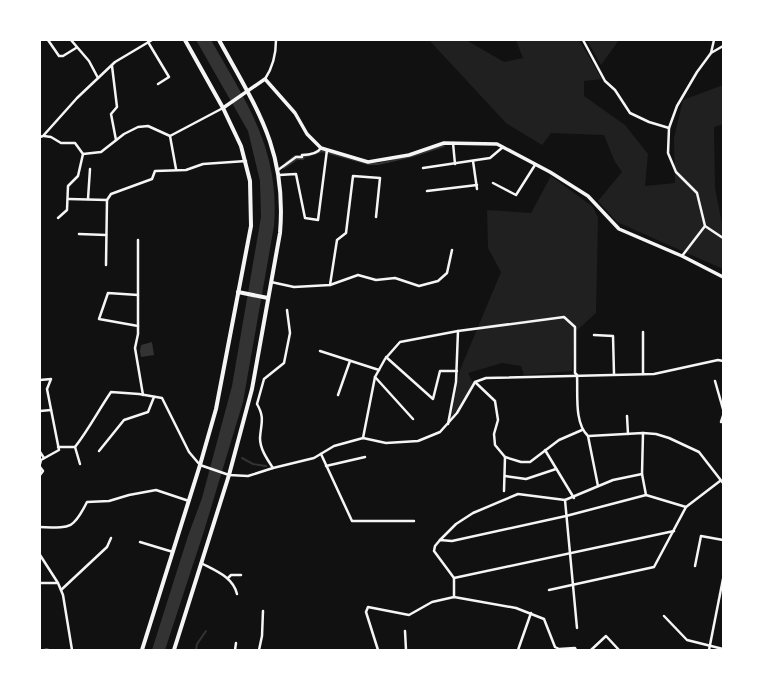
<svg xmlns="http://www.w3.org/2000/svg" width="763" height="690" viewBox="0 0 763 690" font-family="Overpass,sans-serif">
	<rect width="100%" height="100%" fill="#111"/>
	<g fill="#202020">
		<path d="M429,40h37l38,22 19,-4 -7,-18h63l23,39 -18,2v15l41,29 23,29 -3,32 30,-3 -1,-45 9,-38 40,-15v39l-9,3 1,61 8,41v40l-106,-47 -19,-21 24,-29 -7,-10 -11,-27 -53,-2 -9,12 -36,-22z"/>
		<path d="M587,40h32l-18,25z"/>
		<path d="M551,176l42,31 5,11 -2,95 -22,20 -2,38 -48,4 -3,-9 -19,-3 -34,10 5,10 -23,39 10,-52 41,-98 -13,-24 -1,-38 44,3z"/>
	</g>
	<g fill="#333">
		<path d="M196,40h15c36,64 69,109 63,186l-31,176 -39,129 -39,119h-13l36,-114 14,-38 30,-112 29,-169 -1,-36 -12,-50z"/>
		<path d="M152,342l2,13 -13,2 -1,-6 1,-6z"/>
	</g>
	<g fill="none" stroke-linecap="round" stroke-linejoin="round">
		<g stroke="#333" stroke-width="2">
			<path d="M286,163l9,-7h6"/>
			<path d="M284,168l13,-9h6l1,-2 18,-6 47,13h9l35,-8 31,-10"/>
			<path d="M242,458l11,6 13,2"/>
			<path d="M196,650l1,-6 9,-13"/>
		</g>
		<g stroke="#f5f5f5" stroke-width="2.5">
			<path d="M48,40l11,16h4l13,-8"/>
			<path d="M71,40l18,21 9,17"/>
			<path d="M583,40l22,41 10,9 15,23 19,9 20,6"/>
			<path d="M148,42l21,35 -11,7"/>
			<path d="M723,46l-12,7 -14,19 -20,34 -8,22 -1,25 8,19 21,21 8,33 18,12"/>
			<path d="M711,53l3,-13"/>
			<path d="M112,66l5,41 -6,7 5,26"/>
			<path d="M265,79c8,-12 11,-25 11,-39"/>
			<path d="M44,136l7,1 10,6h14l8,11 -5,22 -10,10 -1,24 -9,8"/>
			<path d="M170,136l6,33"/>
			<path d="M40,137l3,-1 34,-38 38,-36 37,-22"/>
			<path d="M453,143l2,21"/>
			<path d="M83,154l18,-2 23,-18 14,-7 10,-1 22,10 53,-28"/>
			<path d="M473,161l4,28"/>
			<path d="M423,168l67,-10 13,-11"/>
			<path d="M278,170l18,-13h6v-2c7,0 15,-1 19,-7"/>
			<path d="M279,175l17,-1 9,44 13,2 9,-70"/>
			<path d="M493,183l23,12 19,-30"/>
			<path d="M427,191l50,-6"/>
			<path d="M69,199l38,1 4,-6 41,-15 3,-8 31,-1 17,-6 43,-3"/>
			<path d="M88,199l2,-30"/>
			<path d="M79,234l27,1"/>
			<path d="M138,240v94l-3,14 8,47"/>
			<path d="M682,256l23,-30"/>
			<path d="M106,265l1,-65"/>
			<path d="M271,282l23,5 36,-2 28,-10 18,5 19,-2 24,8 19,-5 9,-8 5,-23"/>
			<path d="M330,285l7,-45 9,-7 7,-57 27,2 -4,39"/>
			<path d="M138,295l-30,-2 -9,26 39,7"/>
			<path d="M643,332v42"/>
			<path d="M594,335l19,1 1,38"/>
			<path d="M320,351l59,19"/>
			<path d="M386,357l47,42 7,-28h17"/>
			<path d="M375,377l38,42"/>
			<path d="M40,380l11,-1 -4,10 12,61 -18,10 -1,4"/>
			<path d="M715,381l8,28"/>
			<path d="M475,382l20,19 3,19 -4,14 1,11 10,12 16,5h9l29,-22 23,-10"/>
			<path d="M338,395l12,-34"/>
			<path d="M40,411l11,-1"/>
			<path d="M627,416l1,18"/>
			<path d="M721,422l2,-6"/>
			<path d="M448,424l8,-42 2,-51"/>
			<path d="M643,433l-1,41 4,21"/>
			<path d="M589,436l54,-3 13,1 13,4 30,14 24,31"/>
			<path d="M363,438l12,-61 10,-18 15,-17 58,-11 106,-14 11,10v46l2,2c1,19 -3,48 11,61l10,50"/>
			<path d="M58,447h17c14,-18 23,-36 36,-55l28,2 23,4 27,54 11,13 29,10 19,1 25,-8 41,-10 20,-12 29,-8 23,5 32,-2 22,-9 17,-19 18,-31 11,-4 168,-4 64,-14 5,1"/>
			<path d="M75,447l5,17"/>
			<path d="M545,450l29,48"/>
			<path d="M99,451l25,-31 24,-8 6,-15"/>
			<path d="M40,452l4,6"/>
			<path d="M321,454l31,67h62"/>
			<path d="M326,466l39,-9"/>
			<path d="M40,467l3,4 -3,4"/>
			<path d="M273,468c-6,-9 -13,-19 -13,-30 1,-15 5,-20 -3,-34l7,-25 20,-16 6,-30 -3,-23"/>
			<path d="M505,476l21,3 30,-10"/>
			<path d="M504,491l1,-34"/>
			<path d="M565,500l12,128"/>
			<path d="M40,527c30,1 33,3 47,-25l22,-1 20,-6 27,-5 33,11"/>
			<path d="M440,540l16,-16 17,-11 45,-19 47,6 48,-20 29,-6"/>
			<path d="M140,542l33,10"/>
			<path d="M40,555l18,28 5,12 9,55"/>
			<path d="M201,563c15,8 32,14 36,31"/>
			<path d="M695,566l6,-30 22,4"/>
			<path d="M228,578l3,-3h10"/>
			<path d="M454,578l220,-47"/>
			<path d="M40,583h17"/>
			<path d="M61,590l46,-43 4,-9"/>
			<path d="M549,590l105,-23 32,-60 34,-26"/>
			<path d="M454,597v-19l-20,-27 1,-5 5,-6 12,1 114,-25 80,-21 40,12"/>
			<path d="M664,616l23,24 36,9"/>
			<path d="M405,631l1,19"/>
			<path d="M45,650h3"/>
			<path d="M235,650l1,-7"/>
			<path d="M259,650l3,-14 1,-25"/>
			<path d="M378,650l-12,-38 2,-5 41,8 23,-13 22,-5 62,11 28,11 11,28 4,2 16,-1 1,2"/>
			<path d="M518,650l13,-37"/>
			<path d="M591,650l15,-14 13,14"/>
			<path d="M709,650l14,-71"/>
		</g>
		<path stroke="#f5f5f5" stroke-width="3.5" d="M223,108l42,-29 30,34 12,21 14,14 47,14 41,-7 35,-12 53,1 53,28 38,24 31,33 63,27 41,21"/>
		<g stroke="#f5f5f5" stroke-width="4">
			<path d="M238,292l30,6"/>
			<path d="M142,650l58,-185 16,-56 35,-183 -1,-45 -9,-35 -18,-38 -38,-68"/>
			<path d="M174,650l55,-175 23,-86 28,-156c7,-82 -23,-124 -61,-193"/>
		</g>
	</g>
	<rect width="763" height="690" fill="none" stroke="#ffffff" stroke-width="82"/>
</svg>
